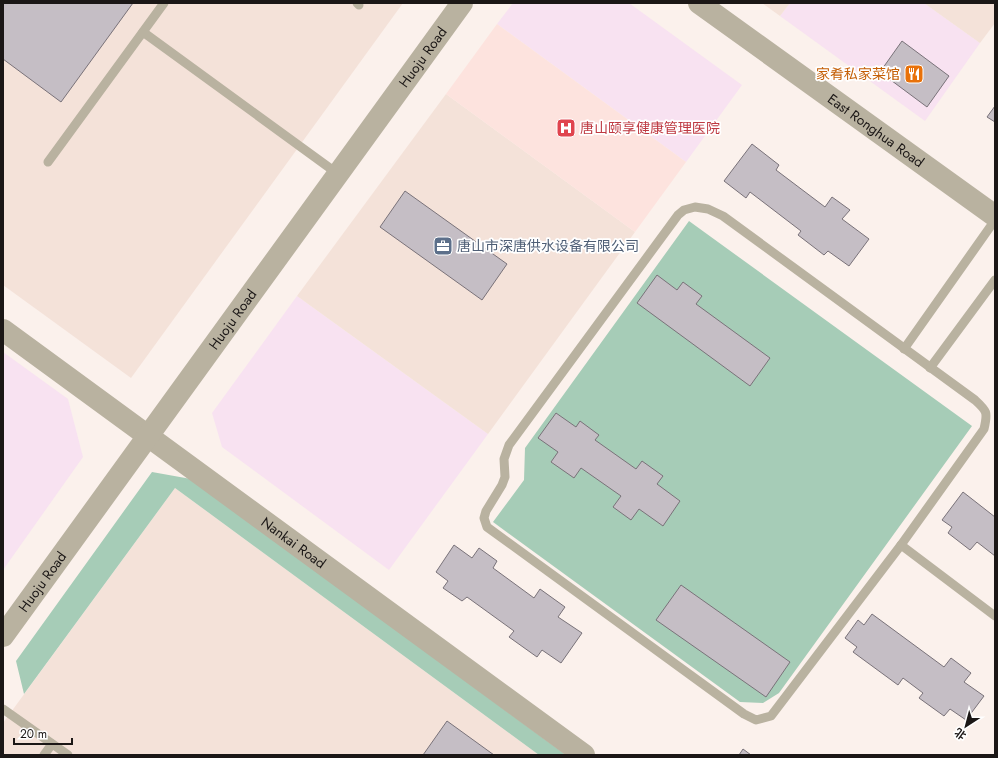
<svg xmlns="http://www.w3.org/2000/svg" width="998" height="758" viewBox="0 0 998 758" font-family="Jost,'Noto Sans SC',sans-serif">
	<rect width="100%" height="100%" fill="#fbf1ec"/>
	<g fill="#f8e2f1">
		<path d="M513,3h116l113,82 -56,77 -189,-138z"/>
		<path d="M790,3h134l56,40 -55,78 -145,-105z"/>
		<path d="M297,296l191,138 -99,136 -167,-123 -10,-34z"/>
		<path d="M3,352l65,47 15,58 -80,113z"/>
	</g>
	<g fill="#f4e2d9">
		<path d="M3,3h400l-272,375 -128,-93z"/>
		<path d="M762,3h28l-10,13z"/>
		<path d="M924,3h71v20l-15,20z"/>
		<path d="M446,94l189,138 -147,202 -191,-138z"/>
		<path d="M175,488l364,267h-536v-32z"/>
	</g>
	<path fill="#fde3de" d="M497,24l189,138 -51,70 -189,-138z"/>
	<g fill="#a6ccb7">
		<path d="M689,221l283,205 -193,267 -16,10 -23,-1 -247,-180 31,-42 1,-32z"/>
		<path d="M152,472l39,7 375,276h-27l-364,-267 -151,206 -8,-33z"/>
	</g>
	<g fill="#c5bec5" stroke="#797279">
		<path d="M3,3h130l-72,99 -58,-43z"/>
		<path d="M902,41l47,35 -22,31 -47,-35z"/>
		<path d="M995,106v16l-8,-5z"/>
		<path d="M752,144l27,21 -3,5 49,37 7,-10 18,13 -8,9 27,20 -20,27 -21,-15 -4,4 -26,-20 3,-4 -51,-39 -4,6 -22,-17z"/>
		<path d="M405,191l102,73 -25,36 -102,-73z"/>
		<path d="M657,275l20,15 6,-8 19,14 -6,8 74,54 -20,28 -113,-83z"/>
		<path d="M556,413l20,14 4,-6 19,14 -4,5 41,29 6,-8 21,15 -6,8 23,17 -17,25 -24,-17 -8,11 -18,-13 8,-11 -40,-28 -7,10 -23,-16 7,-10 -20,-14z"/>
		<path d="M963,492l32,25v39l-18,-14 -7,8 -22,-17 4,-6 -10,-7z"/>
		<path d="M454,545l18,13 7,-10 18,13 -4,7 41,30 6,-9 25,18 -7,10 24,16 -21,30 -19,-13 -5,7 -28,-20 5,-6 -47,-34 -5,4 -19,-13 5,-7 -12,-9z"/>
		<path d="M681,585l109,77 -24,35 -110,-77z"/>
		<path d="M872,614l72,53 7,-9 20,15 -7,9 20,14 -18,24 -16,-11 -6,7 -25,-18 4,-5 -20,-15 -5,7 -45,-33 4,-5 -12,-9 13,-18 6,5z"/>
		<path d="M447,721l47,34h-71z"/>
		<path d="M743,749l8,6h-12z"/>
	</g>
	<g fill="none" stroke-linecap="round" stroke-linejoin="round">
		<g stroke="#b9b2a0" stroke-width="9">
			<path d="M357,3l2,2"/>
			<path d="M143,32l195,142"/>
			<path d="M48,162l116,-159"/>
			<path d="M695,207l13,2 15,7 252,184c12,11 13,12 9,29l-83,116 -130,171 -15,4 -12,-6 -257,-187 -3,-9 2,-7 16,-26 3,-8 -1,-18 5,-14 169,-230 6,-5z"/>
			<path d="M904,349l91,-129"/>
			<path d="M930,368l65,-88"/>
			<path d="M901,545l94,71"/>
			<path d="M3,709l65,46"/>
			<path d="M44,755l8,-11"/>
		</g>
		<g stroke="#b9b2a0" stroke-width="22">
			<path id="s1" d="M699,3l296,213"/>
			<path id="s2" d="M3,330l581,425"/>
			<path id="s3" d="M3,636l459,-633"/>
		</g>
	</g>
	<defs>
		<g id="restaurant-square" transform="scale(1)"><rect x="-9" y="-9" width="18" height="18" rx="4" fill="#e8710a" stroke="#fff"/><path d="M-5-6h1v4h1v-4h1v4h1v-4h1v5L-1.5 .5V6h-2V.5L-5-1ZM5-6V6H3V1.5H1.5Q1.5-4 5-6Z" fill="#fff"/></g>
		<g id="hospital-square" transform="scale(1)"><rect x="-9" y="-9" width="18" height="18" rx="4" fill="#e0444e" stroke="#fff"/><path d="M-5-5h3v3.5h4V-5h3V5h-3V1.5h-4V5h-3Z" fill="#fff"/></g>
		<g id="office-square" transform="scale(1)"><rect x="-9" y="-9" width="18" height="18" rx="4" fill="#5c6f8a" stroke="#fff"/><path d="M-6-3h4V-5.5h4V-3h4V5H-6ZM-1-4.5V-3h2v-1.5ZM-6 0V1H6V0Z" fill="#fff"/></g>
	</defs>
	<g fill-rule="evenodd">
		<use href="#restaurant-square" x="914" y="74"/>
		<use href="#hospital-square" x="566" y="128"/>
		<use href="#office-square" x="443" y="246"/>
	</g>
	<g text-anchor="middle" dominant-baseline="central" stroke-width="3.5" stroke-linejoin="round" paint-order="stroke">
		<g font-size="14" fill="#1b1716" stroke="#fff">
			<text stroke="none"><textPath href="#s3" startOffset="715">Huoju Road</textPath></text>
			<text stroke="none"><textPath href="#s1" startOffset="218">East Ronghua Road</textPath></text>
			<text stroke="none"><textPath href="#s3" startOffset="391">Huoju Road</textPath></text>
			<text stroke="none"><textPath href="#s2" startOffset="360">Nankai Road</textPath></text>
			<text stroke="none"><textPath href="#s3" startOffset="67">Huoju Road</textPath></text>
		</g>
		<g font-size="14" fill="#c56008" stroke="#fff" text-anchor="end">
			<text x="900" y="74">家肴私家菜馆</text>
		</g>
		<g font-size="14" fill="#be3a42" stroke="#fff" text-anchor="start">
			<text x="580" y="128">唐山颐享健康管理医院</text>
		</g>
		<g font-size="14" fill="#4e5e75" stroke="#fff" text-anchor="start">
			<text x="457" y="246">唐山市深唐供水设备有限公司</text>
		</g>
	</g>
	<rect width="998" height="758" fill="none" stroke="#1b1716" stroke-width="8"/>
	<g transform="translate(966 726) rotate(216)" stroke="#ffffff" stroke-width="3" paint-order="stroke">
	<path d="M0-3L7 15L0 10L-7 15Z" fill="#1b1716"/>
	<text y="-6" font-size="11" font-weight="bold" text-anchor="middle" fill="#1b1716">北</text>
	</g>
	<path d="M14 738v6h58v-6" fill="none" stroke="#1b1716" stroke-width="2"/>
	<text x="20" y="738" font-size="12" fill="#1b1716" stroke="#ffffff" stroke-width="3" paint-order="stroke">20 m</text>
</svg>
